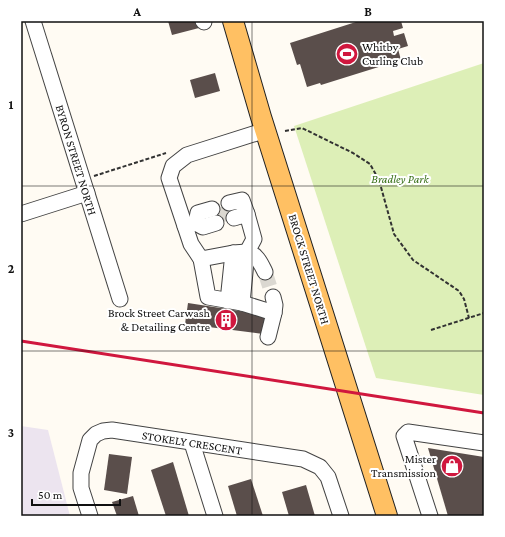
<svg xmlns="http://www.w3.org/2000/svg" width="505" height="537" viewBox="0 0 505 537" font-family="'Crimson Pro',serif">
	<rect width="100%" height="100%" fill="#fffbf3"/>
	<path fill="#ece4ef" d="M21,426l27,4 22,86h-49z"/>
	<path fill="#ddefb7" d="M484,63v332l-108,-17 -82,-252z"/>
	<g fill="#5a4e4b">
		<path d="M168,21h29l2,7 -27,7z"/>
		<path d="M359,21h42l2,7 -10,3 1,5 10,-3 4,13 -10,3 3,11 -80,25 -1,-2 -13,4 -7,-23 -3,1 -7,-22z"/>
		<path d="M215,73l5,18 -25,7 -5,-18z"/>
		<path d="M188,303l78,12 -3,19 -78,-10z"/>
		<path d="M428,448l56,9v59h-36z"/>
		<path d="M109,454l23,3 -5,37 -23,-4z"/>
		<path d="M173,462l16,54h-23l-15,-46z"/>
		<path d="M251,479l12,37h-26l-9,-30z"/>
		<path d="M306,485l9,31h-26l-7,-24z"/>
		<path d="M133,496l6,20h-22l-5,-14z"/>
	</g>
	<g fill="none" stroke-linecap="round" stroke-linejoin="round">
		<g stroke="#dbd8d1" stroke-width="15" stroke-dasharray="15 8" stroke-linecap="butt">
			<path d="M214,217l17,-5"/>
			<path d="M265,272l8,25"/>
		</g>
		<g stroke="#434343" stroke-width="17">
			<g id="minor">
				<path d="M33,21l87,278"/>
				<path d="M203,21l1,1"/>
				<path d="M266,130l-79,25 -14,11 -4,12 22,66 10,15 32,-6 14,-1 -5,51 32,10 -6,24"/>
				<path d="M229,203l13,-3 5,14"/>
				<path d="M21,214l66,-21"/>
				<path d="M234,218l13,-4 7,25 -7,13c10,2 14,12 18,20"/>
				<path d="M196,223l2,-10 14,-4"/>
				<path d="M185,226l11,-3 7,4 13,-4"/>
				<path d="M201,259l7,38 34,6"/>
				<path d="M273,297l2,8 -1,8"/>
				<path d="M228,301l5,-48"/>
				<path d="M192,443l23,73"/>
				<path d="M90,516l-9,-28v-15l9,-33 6,-6 7,-3 9,-1 191,29 17,8 8,10 13,39"/>
				<path d="M430,516l-26,-80 4,-4 76,11"/>
			</g>
		</g>
		<g stroke="#212121" stroke-width="22">
			<path id="major" d="M233,21l28,96 126,399"/>
		</g>
		<g stroke="#323232" stroke-width="2" stroke-dasharray="4 2" stroke-linecap="butt">
			<path d="M285,131l17,-3 51,25 17,11 9,16 15,54 19,26 46,31 5,8 5,19"/>
			<path d="M94,176l72,-23"/>
			<path d="M431,330l53,-17"/>
		</g>
		<use href="#minor" stroke="#fff" stroke-width="15"/>
		<use href="#major" stroke="#ffc063" stroke-width="20"/>
		<path stroke="#d0173e" stroke-width="3" d="M21,341l463,72"/>
	</g>
	<path fill="none" stroke="#101010" stroke-width="1" stroke-opacity="0.55" d="M252,21v495M21,186h463M21,351h463"/>
	<defs>
		<g id="stadium-disc" transform="scale(1.15)"><circle r="9.5" fill="#d0173e" stroke="#fff"/><path d="M0-5a6.5 5 0 1 0 0 10a6.5 5 0 1 0 0-10ZM-3.5-1.8h7v3.6h-7Z" fill="#fff"/></g>
		<g id="building-disc" transform="scale(1.15)"><circle r="9.5" fill="#d0173e" stroke="#fff"/><path d="M-4-6H4V6H1V3H-1V6H-4ZM-2.5-4.3h1.7v1.8h-1.7ZM.8-4.3h1.7v1.8H.8ZM-2.5-1h1.7V.8h-1.7ZM.8-1h1.7V.8H.8Z" fill="#fff"/></g>
		<g id="shop-disc" transform="scale(1.15)"><circle r="9.5" fill="#d0173e" stroke="#fff"/><path d="M-5-2.5h2.3a2.7 3.5 0 0 1 5.4 0H5L5.5 6h-11ZM-1.5-2.5h3a1.5 2.3 0 0 0-3 0Z" fill="#fff"/></g>
	</defs>
	<g fill-rule="evenodd">
		<use href="#stadium-disc" x="347" y="54"/>
		<use href="#building-disc" x="226" y="320"/>
		<use href="#shop-disc" x="452" y="466"/>
	</g>
	<g text-anchor="middle" dominant-baseline="central" stroke-width="4" stroke-linejoin="round" paint-order="stroke">
		<g font-size="12" fill="#101010" stroke="#fff" text-anchor="end">
			<text x="362" y="47" text-anchor="start">Whitby<tspan x="362" dy="14">Curling Club</tspan></text>
			<text x="210" y="313">Brock Street Carwash<tspan x="210" dy="14">&amp; Detailing Centre</tspan></text>
			<text x="436" y="459">Mister<tspan x="436" dy="14">Transmission</tspan></text>
		</g>
		<g font-size="12" fill="#101010" stroke="#fff">
			<text transform="translate(76 160) rotate(73)">BYRON STREET NORTH</text>
			<text transform="translate(309 269) rotate(73)">BROCK STREET NORTH</text>
			<text transform="translate(192 443) rotate(9)">STOKELY CRESCENT</text>
		</g>
		<g font-size="12" font-style="italic" fill="#387018" stroke="#fff">
			<text x="400" y="179">Bradley Park</text>
		</g>
	</g>
	<rect width="505" height="537" fill="none" stroke="#ffffff" stroke-width="44"/>
	<path d="M32 499v6h88v-6" fill="none" stroke="#101010" stroke-width="2"/>
	<text x="38" y="499" font-size="12" fill="#101010" stroke="#ffffff" stroke-width="3" paint-order="stroke">50 m</text>
	<rect x="22" y="22" width="461" height="493" fill="none" stroke="#101010" stroke-width="1.5"/>
	<g font-size="13" text-anchor="middle" font-weight="bold" fill="#101010">
		<text x="137" y="16">A</text>
		<text x="368" y="16">B</text>
		<text x="11" y="109">1</text>
		<text x="11" y="273">2</text>
		<text x="11" y="437">3</text>
	</g>
</svg>
